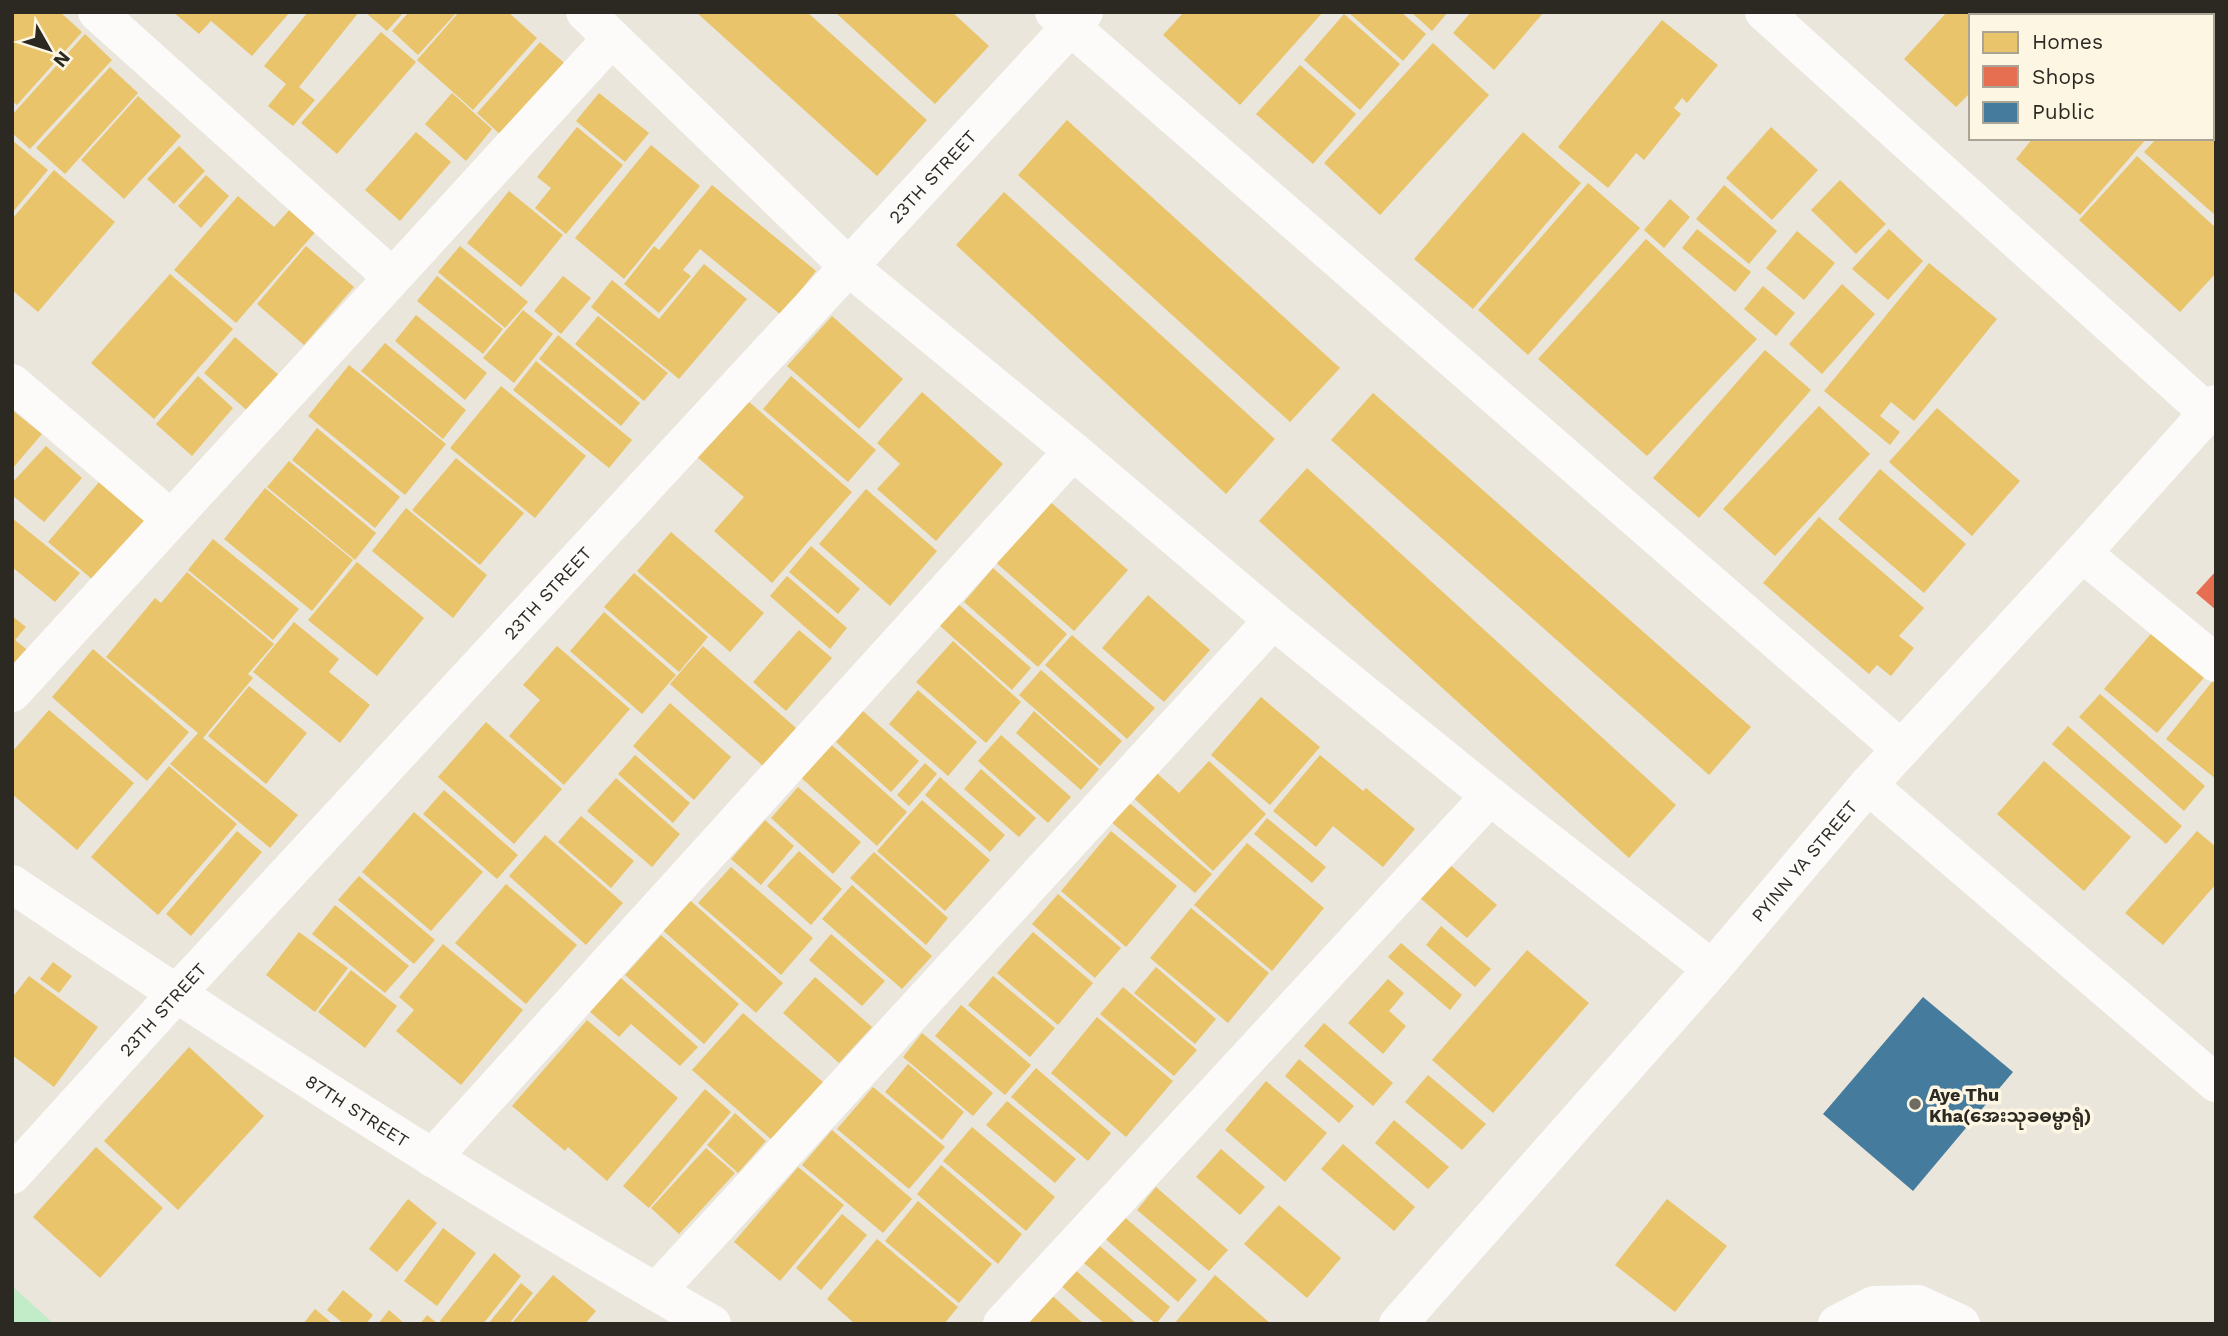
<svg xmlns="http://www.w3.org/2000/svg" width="2228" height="1336" viewBox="0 0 2228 1336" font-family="'Work Sans','Noto Sans Myanmar',sans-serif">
	<rect width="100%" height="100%" fill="#eae6dc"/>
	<path fill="#c2ebc7" d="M12,1286l42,38h-42z"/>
	<g fill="#e9c46a">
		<path d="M12,12h48l22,20 -65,73 -5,-4z"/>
		<path d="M173,12h117l-38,44 -41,-35 -12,13z"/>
		<path d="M308,12h51l-60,75 16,13 -22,26 -25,-20 18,-22 -22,-18z"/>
		<path d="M365,12h39l-17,19z"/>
		<path d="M409,12h48l-39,43 -26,-24z"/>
		<path d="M459,12h49l29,26 -64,72 -56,-50z"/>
		<path d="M696,12h111l120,108 -50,56z"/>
		<path d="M835,12h117l37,34 -54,58z"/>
		<path d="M1184,12h139l-83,93 -77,-70z"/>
		<path d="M1348,12h53l25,22 -23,27z"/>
		<path d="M1411,12h37l-16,19z"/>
		<path d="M1471,12h73l-50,58 -41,-37z"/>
		<path d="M1947,12h96l-3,4h-69v76l-15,15 -52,-48z"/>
		<path d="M2069,12h52l4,4h-60z"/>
		<path d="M2127,12h89v45l-4,4v-45h-81z"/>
		<path d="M1344,14l56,50 -40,46 -56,-50z"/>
		<path d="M1662,20l56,45 -31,38 -5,-5 -8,10 7,6 -37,46 -8,-7 -28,35 -50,-41z"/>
		<path d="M381,32l35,30 -79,92 -36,-31z"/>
		<path d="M85,34l27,26 -82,89 -18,-16v-18z"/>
		<path d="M540,42l29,25 -64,72 -28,-26z"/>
		<path d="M1433,43l56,52 -109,120 -56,-52z"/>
		<path d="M1300,65l56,49 -43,50 -57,-50z"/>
		<path d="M2216,65v30l-4,-3v-23z"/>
		<path d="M110,67l28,26 -73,81 -29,-26z"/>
		<path d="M452,93l40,36 -26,32 -41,-37z"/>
		<path d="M599,93l50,40 -24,29 -49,-41z"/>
		<path d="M138,96l43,40 -57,63 -43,-39z"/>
		<path d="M2212,103l4,3v110l-72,-64 13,-14h55z"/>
		<path d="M1067,120l273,248 -50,54 -272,-247z"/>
		<path d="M577,127l46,38 -57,69 -31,-26 16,-20 -14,-11z"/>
		<path d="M1771,127l47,43 -46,50 -46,-42z"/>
		<path d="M416,132l35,30 -51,59 -35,-31z"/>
		<path d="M1523,132l58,51 -108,126 -59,-50z"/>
		<path d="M2033,138h114l-67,77 -64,-56z"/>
		<path d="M12,140l36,30 -36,43z"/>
		<path d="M651,145l49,41 -76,93 -49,-41z"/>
		<path d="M179,146l26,25 -31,33 -27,-25z"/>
		<path d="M2137,156l79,72v45l-36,39 -101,-92z"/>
		<path d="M54,170l61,52 -77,90 -26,-22v-71z"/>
		<path d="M206,175l23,21 -28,32 -23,-22z"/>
		<path d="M1840,180l46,44 -30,30 -45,-44z"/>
		<path d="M1588,183l52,45 -112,127 -50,-45z"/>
		<path d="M712,185l104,86 -35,44 -81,-66 -17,21 8,6 -32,37 -35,-29 30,-38 5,4z"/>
		<path d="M1724,185l53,46 -28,33 -53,-45z"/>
		<path d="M509,191l54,44 -42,52 -54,-44z"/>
		<path d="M1004,192l271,247 -49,55 -270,-249z"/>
		<path d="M238,196l36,31 18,-20 26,22 -82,94 -62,-53z"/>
		<path d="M1670,199l20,18 -26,31 -20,-18z"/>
		<path d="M1697,229l54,43 -16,20 -53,-44z"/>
		<path d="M1889,229l34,32 -35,39 -36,-31z"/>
		<path d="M1797,231l38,32 -31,37 -38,-32z"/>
		<path d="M1646,239l111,100 -110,117 -109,-97z"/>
		<path d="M306,246l48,41 -50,58 -47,-41z"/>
		<path d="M460,246l68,56 -23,26 -67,-56z"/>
		<path d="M1929,263l68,56 -83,102 -23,-19 -11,14 20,16 -10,13 -66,-54z"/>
		<path d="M704,264l43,35 -68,80 -88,-72 21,-27 47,39z"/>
		<path d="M170,274l63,55 -79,90 -63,-56z"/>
		<path d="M437,276l66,53 -20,25 -66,-53z"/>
		<path d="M563,276l28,22 -30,36 -27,-23z"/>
		<path d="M1842,284l33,30 -53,60 -33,-30z"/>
		<path d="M1763,286l32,27 -19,23 -32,-27z"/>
		<path d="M523,310l30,24 -39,49 -31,-25z"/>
		<path d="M416,315l71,58 -22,27 -70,-59z"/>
		<path d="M598,316l70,57 -24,28 -69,-57z"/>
		<path d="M832,316l71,63 -44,50 -72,-63z"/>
		<path d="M558,335l82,68 -19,23 -82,-67z"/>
		<path d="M235,337l46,40 -31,36 -46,-40z"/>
		<path d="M385,343l81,67 -23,29 -82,-68z"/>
		<path d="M1765,350l46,40 -112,128 -46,-40z"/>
		<path d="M536,361l96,79 -23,28 -96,-78z"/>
		<path d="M349,365l97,79 -41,51 -97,-79z"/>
		<path d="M198,376l35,32 -41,48 -36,-32z"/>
		<path d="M791,376l85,74 -28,32 -85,-73z"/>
		<path d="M501,386l85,70 -51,62 -85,-70z"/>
		<path d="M922,392l81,72 -67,77 -59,-52 23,-25 -23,-21z"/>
		<path d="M1373,393l378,334 -42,48 -378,-335z"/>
		<path d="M747,400l105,92 -80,91 -58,-52 30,-34 -47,-40z"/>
		<path d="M1819,406l51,48 -95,102 -52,-47z"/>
		<path d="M1937,408l83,73 -48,55 -83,-74z"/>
		<path d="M12,410l30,24 -30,35z"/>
		<path d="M317,428l83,69 -25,31 -83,-68z"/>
		<path d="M46,446l36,32 -38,44 -32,-27v-12z"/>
		<path d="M456,458l68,55 -44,52 -68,-55z"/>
		<path d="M289,461l87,72 -21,27 -88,-73z"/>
		<path d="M1307,468l369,337 -47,53 -370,-337z"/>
		<path d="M1880,469l86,75 -42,49 -86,-74z"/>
		<path d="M99,482l51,44 -51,59 -51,-43z"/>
		<path d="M265,488l88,72 -41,51 -88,-72z"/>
		<path d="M866,489l71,62 -47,55 -71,-62z"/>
		<path d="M1047,499l81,71 -54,61 -81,-71z"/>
		<path d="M406,508l81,67 -34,43 -81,-67z"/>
		<path d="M1819,517l105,91 -25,28 15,12 -23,28 -14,-11 -8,9 -106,-91z"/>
		<path d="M12,518l68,55 -25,29 -43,-35z"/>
		<path d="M671,532l93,81 -34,39 -93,-81z"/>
		<path d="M213,539l86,70 -26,31 -85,-70z"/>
		<path d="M811,546l49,43 -22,25 -49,-42z"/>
		<path d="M357,562l67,56 -47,58 -69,-56z"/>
		<path d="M993,568l74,66 -29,33 -74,-65z"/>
		<path d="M187,572l87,72 -26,30 5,4 -50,60 95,77 -28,33 -100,-84 28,-31 -92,-76 49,-59 6,5z"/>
		<path d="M634,573l74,64 -29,35 -75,-65z"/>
		<path d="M787,576l60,52 -17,21 -60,-53z"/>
		<path d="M1148,595l62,55 -46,52 -62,-54z"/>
		<path d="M957,603l74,65 -19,22 -73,-65z"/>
		<path d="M604,612l72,63 -34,39 -72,-63z"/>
		<path d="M12,616l14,11 -11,13 15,12 -18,23z"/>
		<path d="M294,622l45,37 -10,13 41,33 -30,38 -87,-71z"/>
		<path d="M2155,629l52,45 -50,59 -53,-44z"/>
		<path d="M799,630l33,28 -46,53 -33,-29z"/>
		<path d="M1072,635l83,73 -28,31 -82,-74z"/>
		<path d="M953,641l68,61 -35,41 -70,-61z"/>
		<path d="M557,646l73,63 -66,76 -55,-49 31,-36 -17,-15z"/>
		<path d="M703,646l93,82 -33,38 -93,-82z"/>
		<path d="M93,649l96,83 -42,49 -95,-84z"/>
		<path d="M1041,670l81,71 -22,25 -81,-71z"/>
		<path d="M2216,677v102l-50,-40z"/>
		<path d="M249,686l58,47 -41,51 -58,-48z"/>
		<path d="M918,690l59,52 -29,34 -59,-52z"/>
		<path d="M2100,694l105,92 -21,25 -105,-94z"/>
		<path d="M1261,697l59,50 -50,58 -59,-50z"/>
		<path d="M670,703l61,54 -37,43 -61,-54z"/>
		<path d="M49,710l85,73 -57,67 -65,-56v-42z"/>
		<path d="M863,711l56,50 -28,31 -55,-50z"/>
		<path d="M1034,711l65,58 -18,21 -65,-57z"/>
		<path d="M486,722l76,67 -48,55 -76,-67z"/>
		<path d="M2068,726l114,100 -16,18 -114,-100z"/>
		<path d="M1001,735l70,62 -23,26 -70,-62z"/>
		<path d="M826,740l81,72 -30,34 -80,-72z"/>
		<path d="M635,755l55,48 -17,20 -55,-49z"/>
		<path d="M1320,755l43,36 3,-3 49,41 -32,38 -50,-41 -17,21 -43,-36z"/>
		<path d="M1209,761l57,53 -53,57 -86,-79 23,-25 29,26z"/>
		<path d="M2044,761l87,76 -47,54 -87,-77z"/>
		<path d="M925,763l12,11 -28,32 -12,-11z"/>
		<path d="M169,766l68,58 -79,91 -67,-58z"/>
		<path d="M981,769l55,49 -17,19 -55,-48z"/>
		<path d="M940,777l65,58 -15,17 -65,-57z"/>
		<path d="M616,778l64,56 -28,33 -65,-56z"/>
		<path d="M798,787l63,55 -28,32 -62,-56z"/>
		<path d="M444,790l74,65 -21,24 -74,-65z"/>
		<path d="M922,800l68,60 -45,51 -68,-60z"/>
		<path d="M1127,801l85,73 -17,19 -85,-72z"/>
		<path d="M414,812l69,60 -52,59 -69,-59z"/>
		<path d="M581,816l53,45 -23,27 -53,-46z"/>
		<path d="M1267,818l59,49 -14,16 -58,-49z"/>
		<path d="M765,820l29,26 -33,39 -30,-26z"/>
		<path d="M237,831l25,21 -71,84 -25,-22z"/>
		<path d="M1111,831l66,55 -51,61 -65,-56z"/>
		<path d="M2197,831l19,16v37l-53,61 -38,-32z"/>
		<path d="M545,835l78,68 -37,42 -77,-69z"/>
		<path d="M1247,843l77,65 -52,63 -78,-66z"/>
		<path d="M799,851l43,38 -31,36 -44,-39z"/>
		<path d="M874,852l74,66 -22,27 -76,-67z"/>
		<path d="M1442,858l55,47 -30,33 -54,-46z"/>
		<path d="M731,867l82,71 -32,37 -83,-72z"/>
		<path d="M359,876l76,64 -21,24 -76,-64z"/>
		<path d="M506,884l71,61 -51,59 -71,-61z"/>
		<path d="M852,885l80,71 -30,33 -80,-70z"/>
		<path d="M1058,894l63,54 -26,30 -63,-54z"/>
		<path d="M684,895l99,88 -27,30 -98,-87z"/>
		<path d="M335,905l74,61 -24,27 -73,-59z"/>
		<path d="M1191,908l78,65 -41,50 -78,-65z"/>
		<path d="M1441,926l50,43 -16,18 -49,-42z"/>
		<path d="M299,932l49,36 -33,44 -49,-37z"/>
		<path d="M1033,932l60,51 -35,42 -61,-52z"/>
		<path d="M831,934l54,47 -23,25 -53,-46z"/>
		<path d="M661,935l78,69 -35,40 -79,-69z"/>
		<path d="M1401,943l61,52 -12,15 -62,-53z"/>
		<path d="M443,944l80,66 -62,75 -65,-54 18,-21 -15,-13z"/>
		<path d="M1527,950l62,53 -96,110 -61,-53z"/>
		<path d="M53,962l19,14 -13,17 -19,-14z"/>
		<path d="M1156,967l60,52 -21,25 -61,-51z"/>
		<path d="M351,970l46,36 -32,42 -47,-36z"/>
		<path d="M612,970l86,77 -18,19 -49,-42 -12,13 -37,-32z"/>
		<path d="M29,976l69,51 -44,60 -42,-32v-57z"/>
		<path d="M993,976l62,52 -25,29 -62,-52z"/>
		<path d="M815,977l57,50 -33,36 -56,-50z"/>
		<path d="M1388,979l16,14 -15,18 17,15 -23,28 -35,-31z"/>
		<path d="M1123,987l74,63 -23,26 -74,-62z"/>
		<path d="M961,1005l70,60 -26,30 -70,-59z"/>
		<path d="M743,1013l80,69 -51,58 -80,-70z"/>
		<path d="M1097,1017l76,64 -47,56 -75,-64z"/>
		<path d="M587,1020l91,78 -71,83 -39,-34 -3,4 -53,-45z"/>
		<path d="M1324,1023l69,60 -20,23 -69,-60z"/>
		<path d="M922,1033l71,60 -20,23 -70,-59z"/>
		<path d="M189,1047l75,69 -86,94 -74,-69z"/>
		<path d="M1299,1059l55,47 -15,17 -54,-47z"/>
		<path d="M908,1064l56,48 -22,28 -57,-48z"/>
		<path d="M1036,1068l75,65 -23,28 -77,-64z"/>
		<path d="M1428,1075l58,49 -24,26 -57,-48z"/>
		<path d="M1266,1081l61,52 -42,49 -60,-52z"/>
		<path d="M873,1087l72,60 -36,42 -72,-60z"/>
		<path d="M705,1089l26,23 -82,96 -26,-22z"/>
		<path d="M1007,1101l69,58 -21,24 -69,-58z"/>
		<path d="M735,1113l31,28 -28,32 -31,-28z"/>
		<path d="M1394,1120l55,47 -21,22 -53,-46z"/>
		<path d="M972,1127l83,70 -29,34 -83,-70z"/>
		<path d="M832,1130l80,69 -29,34 -81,-68z"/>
		<path d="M1343,1144l72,63 -21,24 -73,-62z"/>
		<path d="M96,1147l67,61 -63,70 -67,-61z"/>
		<path d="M706,1148l29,25 -56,61 -28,-26z"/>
		<path d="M1221,1149l44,38 -25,28 -44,-38z"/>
		<path d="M941,1165l81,69 -24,30 -81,-70z"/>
		<path d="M798,1167l46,38 -64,76 -46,-39z"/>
		<path d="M1156,1187l72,63 -19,21 -72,-61z"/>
		<path d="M408,1199l29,24 -40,49 -28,-23z"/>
		<path d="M1667,1199l60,47 -52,66 -60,-47z"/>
		<path d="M918,1201l74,63 -33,39 -74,-62z"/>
		<path d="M1279,1205l62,53 -34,40 -63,-54z"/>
		<path d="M1120,1213l77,67 -19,22 -77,-67z"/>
		<path d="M842,1214l25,21 -46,55 -25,-22z"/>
		<path d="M443,1228l33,25 -39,53 -33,-25z"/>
		<path d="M877,1239l81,68 -14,17h-89l-28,-25z"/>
		<path d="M1094,1241l76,66 -14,17 -78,-66z"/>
		<path d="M494,1253l27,23 -38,48h-40l-3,-3z"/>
		<path d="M1073,1268l64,56h-32l-46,-40z"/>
		<path d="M553,1275l43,36 -11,13h-74z"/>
		<path d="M1215,1275l56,49h-97z"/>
		<path d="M521,1283l12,10 -24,31h-21z"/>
		<path d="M343,1290l30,25 -7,9h-22l-17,-14z"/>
		<path d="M1046,1290l38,34h-67z"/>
		<path d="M315,1309l18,15h-30z"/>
		<path d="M389,1310l16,14h-27z"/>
		<path d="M427,1315l11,9h-18z"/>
	</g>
	<path fill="#e76f51" d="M2216,571v39l-20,-17z"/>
	<path fill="#457b9d" d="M1923,997l90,75 -100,119 -90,-77z"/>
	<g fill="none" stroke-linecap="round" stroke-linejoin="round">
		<g stroke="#fcfbfa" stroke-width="38">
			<path d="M97,12l295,265"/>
			<path d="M585,12l264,255 224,184 200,169 217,176 222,173"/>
			<path d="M1054,12l847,737"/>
			<path d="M1764,12l443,400"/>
			<path d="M12,383l159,136"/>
			<path d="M2082,553l134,110"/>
			<path d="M12,693l600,-655"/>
			<path d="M1868,785l348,298"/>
			<path id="s1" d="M12,884c229,154 460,304 700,440"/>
			<path d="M432,1158l641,-707"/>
			<path id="s2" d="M12,1175l164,-181 908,-982"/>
			<path d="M656,1292l617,-672"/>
			<path d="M1002,1324l488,-528"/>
			<path d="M1837,1324l37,-19 44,-1 43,20"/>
		</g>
		<path stroke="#fcfbfa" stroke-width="38" id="s3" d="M1398,1324l314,-355 156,-184 214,-232 134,-149"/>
	</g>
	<circle fill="#6e6b63" stroke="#fdf6e3" stroke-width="2.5" cx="1915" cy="1104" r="7"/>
	<g text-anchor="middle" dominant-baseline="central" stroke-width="7" stroke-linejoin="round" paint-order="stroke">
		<g font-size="18" fill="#2c2922" stroke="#fdf6e3">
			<text stroke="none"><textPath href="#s2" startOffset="1358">23TH STREET</textPath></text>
			<text stroke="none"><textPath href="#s2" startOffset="791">23TH STREET</textPath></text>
			<text stroke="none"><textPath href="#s3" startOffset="616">PYINN YA STREET</textPath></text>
			<text stroke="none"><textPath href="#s2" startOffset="224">23TH STREET</textPath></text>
			<text stroke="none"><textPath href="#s1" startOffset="413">87TH STREET</textPath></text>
		</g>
		<g font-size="18" font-weight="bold" fill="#2c2922" stroke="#fdf6e3" text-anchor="start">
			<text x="1929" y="1094">Aye Thu<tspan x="1929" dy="21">Kha(အေးသုခဓမ္မာရုံ)</tspan></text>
		</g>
	</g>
	<rect width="2228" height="1336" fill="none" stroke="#2c2922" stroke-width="28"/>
	<rect x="1969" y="14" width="245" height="126" fill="#fdf6e3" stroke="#a9a496" stroke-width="2"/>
	<rect x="1983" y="32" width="35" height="21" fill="#e9c46a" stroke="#a9a496" stroke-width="2"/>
	<text x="2032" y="49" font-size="21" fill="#2c2922">Homes</text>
	<rect x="1983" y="66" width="35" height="21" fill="#e76f51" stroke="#a9a496" stroke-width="2"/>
	<text x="2032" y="84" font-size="21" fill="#2c2922">Shops</text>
	<rect x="1983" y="102" width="35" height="21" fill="#457b9d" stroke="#a9a496" stroke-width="2"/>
	<text x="2032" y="119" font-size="21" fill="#2c2922">Public</text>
	<g transform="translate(49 49) rotate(129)" stroke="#fdf6e3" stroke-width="5" paint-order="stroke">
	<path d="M0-5L12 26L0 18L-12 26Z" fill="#2c2922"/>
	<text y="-10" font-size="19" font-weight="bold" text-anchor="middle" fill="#2c2922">N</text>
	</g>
</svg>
